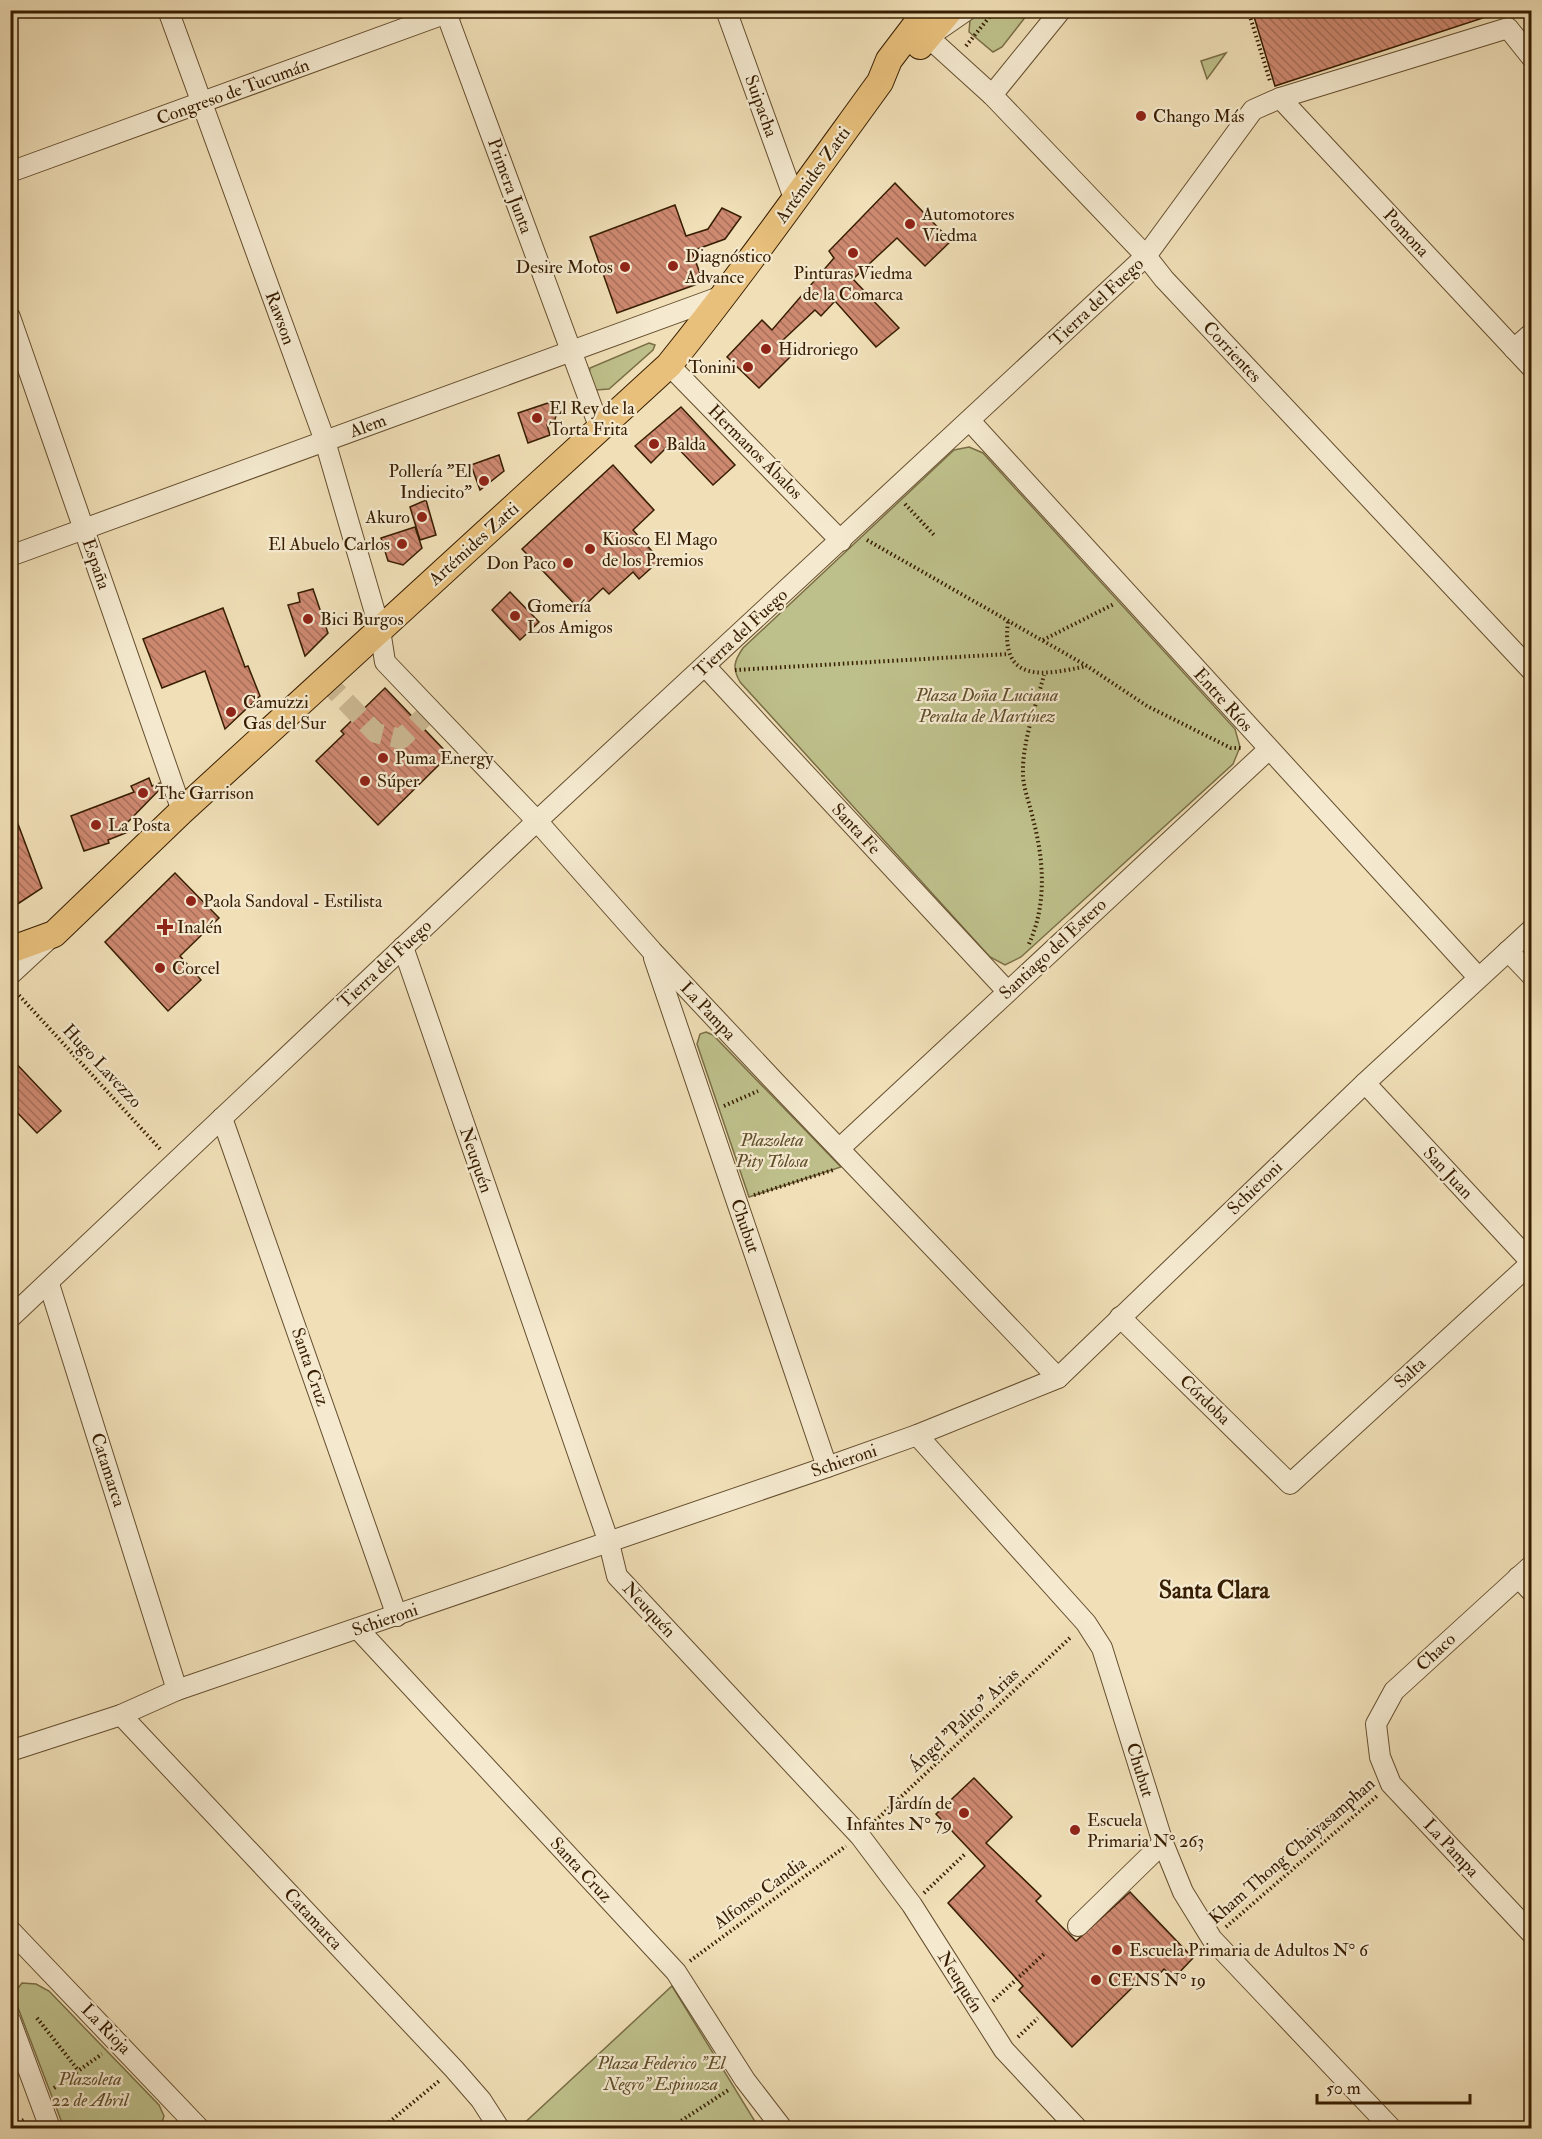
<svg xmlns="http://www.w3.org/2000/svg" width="1542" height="2139" viewBox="0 0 1542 2139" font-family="'IM FELL Double Pica',serif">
	<defs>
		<pattern id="building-back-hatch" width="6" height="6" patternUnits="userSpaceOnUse" patternTransform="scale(1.5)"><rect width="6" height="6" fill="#ce8971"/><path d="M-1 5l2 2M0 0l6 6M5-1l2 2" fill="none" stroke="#a86f5a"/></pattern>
	</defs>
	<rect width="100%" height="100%" fill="#f0dfb7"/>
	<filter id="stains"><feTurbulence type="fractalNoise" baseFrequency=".00333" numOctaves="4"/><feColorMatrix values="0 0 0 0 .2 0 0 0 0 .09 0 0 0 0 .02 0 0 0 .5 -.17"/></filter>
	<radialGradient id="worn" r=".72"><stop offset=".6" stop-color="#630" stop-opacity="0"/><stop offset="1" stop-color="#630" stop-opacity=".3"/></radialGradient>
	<g fill="#bec08b" stroke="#7a6e46" stroke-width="1.5">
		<path d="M981,11v-1l49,1 -28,36 -9,5 -24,-20 1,-12z"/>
		<path d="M1226,53l-19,26 -6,-18z"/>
		<path d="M649,343l6,2 -2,5 -44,39 -13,1 -7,-15 1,-7z"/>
		<path d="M969,447l14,6 252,276 5,18 -7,17 -212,193 -16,8 -15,-8 -250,-275c-8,-14 -6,-21 3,-34l211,-198z"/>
		<path d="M706,1032l7,3 128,132 -92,30 -52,-153 3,-10z"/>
		<path d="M22,1983l14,1 13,7 110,114 5,11 -4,12h-96l-49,-128v-8z"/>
		<path d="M672,1986l87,142h-240z"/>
	</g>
	<g fill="url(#building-back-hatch)" stroke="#371d01" stroke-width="1.5">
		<path d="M1252,10h243v4l-220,72z"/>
		<path d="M895,183l56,58 -26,25 -28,-28 -44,41 46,49 -23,19 -41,-46 -14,15 -6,-6 -32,30 12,12 -36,36 -32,-31 35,-37 10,10 62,-72 -5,-7z"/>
		<path d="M675,205l11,31 22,-7 14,-21 19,9 -16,22 -33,12 11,31 -86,31 -27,-76z"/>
		<path d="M551,402l6,10 -3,11 -7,2 3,10 -22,8 -10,-30z"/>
		<path d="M681,407l54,58 -22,20 -41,-43 -21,21 -16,-17z"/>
		<path d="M499,455l5,16 -24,19 -9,-25z"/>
		<path d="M613,465l41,45 -21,20 27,30 -21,19 -6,-7 -24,22 -6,-6 -23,22 -58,-61z"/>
		<path d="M426,500l10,35 -16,5 -10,-33z"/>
		<path d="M415,527l7,21 -19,17 -15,-4 -7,-23z"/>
		<path d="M313,589l15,44 -23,23 -17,-51 12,-3 -2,-9z"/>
		<path d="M510,592l29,30 -19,18 -28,-30z"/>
		<path d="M223,608l22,59 3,-1 12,30 -35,33 -20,-58 -43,17 -19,-49z"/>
		<path d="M385,688l64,67 -71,70 -62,-64 28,-27 -3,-3z"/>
		<path d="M149,778l3,8 8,-3 1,5 -35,36 2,8 -20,8 1,3 -25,8 -13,-35 63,-24 -3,-6z"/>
		<path d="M12,808l30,80 -32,21v-100z"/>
		<path d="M175,873l44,45 -39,38 21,24 -33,31 -63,-69z"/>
		<path d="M10,1057l51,54 -24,22 -27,-28z"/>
		<path d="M974,1778l38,39 -26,26 55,53 -5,5 40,40 54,-49 63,66 -19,20 -10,-9 -16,17 -7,-7 -69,68 -53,-57 4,-4 -75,-83 37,-37 -49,-52z"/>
	</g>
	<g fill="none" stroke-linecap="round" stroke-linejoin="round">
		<path stroke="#cbb893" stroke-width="20" stroke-dasharray="20 10" stroke-linecap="butt" d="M325,680l51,53 25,6 30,-29"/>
		<g stroke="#654e2e" stroke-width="22">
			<g id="minor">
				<path d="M168,10l157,431 55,189 5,32 152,159 115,130 124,132 282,295"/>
				<path d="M445,10l155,419"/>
				<path d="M726,10l69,191"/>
				<path d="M967,10l-39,27 64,58 154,161 18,23 368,392"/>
				<path d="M992,95l69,-85"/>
				<path d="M1280,98l252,270"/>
				<path d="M10,172l445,-162"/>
				<path d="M10,317l172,494"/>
				<path d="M1514,349l18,-16"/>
				<path d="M669,365l172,176"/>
				<path d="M970,421l508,556"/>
				<path d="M10,556l715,-261"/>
				<path d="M705,666l302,325"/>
				<path d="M403,947l206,596 8,33 243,260 52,69 92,145 73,78"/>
				<path d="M1508,951l24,25"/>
				<path d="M654,958l173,509"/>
				<path d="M10,975l40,-37"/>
				<path d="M1365,1083l167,180"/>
				<path d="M222,1118l175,498"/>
				<path d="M840,1148l428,-398"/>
				<path d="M49,1284l128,406"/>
				<path d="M1120,1317l170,167 241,-221"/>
				<path d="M10,1318l527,-497 609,-565 107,-146 27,-12 228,-70 24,30"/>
				<path d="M917,1435l169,188 16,25 61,195 20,49 29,47 179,189"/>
				<path d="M1532,1565l-138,126 -18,33 4,33 11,27 141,150"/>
				<path d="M1518,1577l14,15"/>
				<path d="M358,1629l318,343 69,108 37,48"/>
				<path d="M121,1715l333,354 27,31 18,28"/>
				<path d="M10,1751l111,-36 56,-25 650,-223 90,-32 141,-57 307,-295 167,-154"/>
				<path d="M1078,1926l85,-83"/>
				<path d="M10,1930l189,198"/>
				<path d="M10,2020l40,108"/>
			</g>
		</g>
		<g stroke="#371d01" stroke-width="28">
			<g id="major">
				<path d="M920,46l30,-36"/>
				<path d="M10,950l44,-16 128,-123 487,-446c74,-92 142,-188 211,-283l9,-22 38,-50"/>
			</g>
		</g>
		<g stroke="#371d01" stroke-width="4" stroke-dasharray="1.5 3" stroke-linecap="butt">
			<path d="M1248,10l22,71"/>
			<path d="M966,46l29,-36"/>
			<path d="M905,504l30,32"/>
			<path d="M867,540l220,126 60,40 84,42h11"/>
			<path d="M1008,622c-8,63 37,53 79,44"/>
			<path d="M1043,640l71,-36"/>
			<path d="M735,670l274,-16"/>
			<path d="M1029,944c18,-40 15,-84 4,-125 -3,-15 -10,-31 -10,-45 -1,-32 13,-68 21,-99"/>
			<path d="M16,992l145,158"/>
			<path d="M724,1106l34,-15"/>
			<path d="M754,1195l79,-25"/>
			<path d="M872,1824l200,-188"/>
			<path d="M924,1893l41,-39"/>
			<path d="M1226,1927l151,-131"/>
			<path d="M690,1961l156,-115"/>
			<path d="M993,2001l52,-48"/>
			<path d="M37,2018l41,52"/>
			<path d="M1018,2037l20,-19"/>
			<path d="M54,2088l48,-34"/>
			<path d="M10,2126l16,-7"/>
			<path d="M382,2128l57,-47"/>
			<path d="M670,2128l60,-39"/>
		</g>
		<use href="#minor" stroke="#f5ead0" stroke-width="20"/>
		<use href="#major" stroke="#e8c07c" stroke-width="26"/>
	</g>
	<g fill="#8f2418" stroke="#f5ead0" stroke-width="2">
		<circle cx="1141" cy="116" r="6"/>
		<circle cx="910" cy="224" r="6"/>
		<circle cx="853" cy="253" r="6"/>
		<circle cx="673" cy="266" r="6"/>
		<circle cx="625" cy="267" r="6"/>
		<circle cx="766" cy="349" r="6"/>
		<circle cx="748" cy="367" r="6"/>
		<circle cx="537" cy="418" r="6"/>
		<circle cx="654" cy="444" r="6"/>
		<circle cx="484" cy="481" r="6"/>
		<circle cx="422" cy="517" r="6"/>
		<circle cx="402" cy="544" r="6"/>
		<circle cx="590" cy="549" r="6"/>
		<circle cx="568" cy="563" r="6"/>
		<circle cx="515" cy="616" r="6"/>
		<circle cx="308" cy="619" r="6"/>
		<circle cx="231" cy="712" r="6"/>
		<circle cx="383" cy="758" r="6"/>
		<circle cx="365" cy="781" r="6"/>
		<circle cx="143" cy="793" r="6"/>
		<circle cx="96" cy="825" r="6"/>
		<circle cx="191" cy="901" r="6"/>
		<path d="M162 918h6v6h6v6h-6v6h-6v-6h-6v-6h6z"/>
		<circle cx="160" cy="968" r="6"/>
		<circle cx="964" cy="1813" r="6"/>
		<circle cx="1075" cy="1830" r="6"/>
		<circle cx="1117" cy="1950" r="6"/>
		<circle cx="1096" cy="1980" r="6"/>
	</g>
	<g text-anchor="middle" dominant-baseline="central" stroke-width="4.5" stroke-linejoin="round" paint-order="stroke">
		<g font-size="18" fill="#371d01" stroke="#f5ead0">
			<text transform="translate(233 92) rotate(-20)">Congreso de Tucumán</text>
			<text transform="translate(761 106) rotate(70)">Suipacha</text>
			<text transform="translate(813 175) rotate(-54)">Artémides Zatti</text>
			<text transform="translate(510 186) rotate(70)">Primera Junta</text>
			<text transform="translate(1406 233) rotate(47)">Pomona</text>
			<text transform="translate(1097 302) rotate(-43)">Tierra del Fuego</text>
			<text transform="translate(280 318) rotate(70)">Rawson</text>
			<text transform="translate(1232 352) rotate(47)">Corrientes</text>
			<text transform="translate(368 426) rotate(-20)">Alem</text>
			<text transform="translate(755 452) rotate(45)">Hermanos Ábalos</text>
			<text transform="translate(474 544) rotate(-42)">Artémides Zatti</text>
			<text transform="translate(96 564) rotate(71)">España</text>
			<text transform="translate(741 633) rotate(-43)">Tierra del Fuego</text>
			<text transform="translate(1223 700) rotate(48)">Entre Ríos</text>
			<text transform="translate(856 829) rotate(47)">Santa Fe</text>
			<text transform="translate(1053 949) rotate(-43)">Santiago del Estero</text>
			<text transform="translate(385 964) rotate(-43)">Tierra del Fuego</text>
			<text transform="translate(708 1011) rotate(47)">La Pampa</text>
			<text transform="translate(102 1066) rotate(47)">Hugo Lavezzo</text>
			<text transform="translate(476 1160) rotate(71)">Neuquén</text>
			<text transform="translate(1448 1173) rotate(47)">San Juan</text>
			<text transform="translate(1255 1188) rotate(-44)">Schieroni</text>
			<text transform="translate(745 1226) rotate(71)">Chubut</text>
			<text transform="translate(310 1367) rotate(71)">Santa Cruz</text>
			<text transform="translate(1410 1373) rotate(-43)">Salta</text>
			<text transform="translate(1205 1400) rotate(44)">Córdoba</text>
			<text transform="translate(844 1461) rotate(-19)">Schieroni</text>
			<text transform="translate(108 1470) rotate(72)">Catamarca</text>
			<text transform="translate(649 1610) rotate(47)">Neuquén</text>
			<text transform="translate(385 1620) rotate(-19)">Schieroni</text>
			<text transform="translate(1436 1652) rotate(-43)">Chaco</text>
			<text transform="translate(964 1720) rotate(-43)">Ángel "Palito" Arias</text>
			<text transform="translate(1140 1770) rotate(73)">Chubut</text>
			<text transform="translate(1451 1848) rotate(47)">La Pampa</text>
			<text transform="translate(1292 1851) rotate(-41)">Kham Thong Chaiyasamphan</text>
			<text transform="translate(581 1870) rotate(47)">Santa Cruz</text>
			<text transform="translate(760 1893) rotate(-36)">Alfonso Candia</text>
			<text transform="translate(313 1919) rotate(47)">Catamarca</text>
			<text transform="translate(960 1982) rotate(58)">Neuquén</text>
			<text transform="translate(106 2029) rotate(46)">La Rioja</text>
		</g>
		<g font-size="18" fill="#371d01" stroke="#f5ead0" text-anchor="start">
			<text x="1153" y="116">Chango Más</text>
			<text x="922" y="214">Automotores<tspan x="922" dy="21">Viedma</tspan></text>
			<text x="685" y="256">Diagnóstico<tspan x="685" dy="21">Advance</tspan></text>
			<text x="613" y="267" text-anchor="end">Desire Motos</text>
			<text x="853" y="273" text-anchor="middle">Pinturas Viedma<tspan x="853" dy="21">de la Comarca</tspan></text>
			<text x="778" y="349">Hidroriego</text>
			<text x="736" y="367" text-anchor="end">Tonini</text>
			<text x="549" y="408">El Rey de la<tspan x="549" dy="21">Torta Frita</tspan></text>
			<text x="666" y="444">Balda</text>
			<text x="472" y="471" text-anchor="end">Pollería "El<tspan x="472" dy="21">Indiecito"</tspan></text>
			<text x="410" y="517" text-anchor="end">Akuro</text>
			<text x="602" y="539">Kiosco El Mago<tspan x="602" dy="21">de los Premios</tspan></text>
			<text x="390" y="544" text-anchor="end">El Abuelo Carlos</text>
			<text x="556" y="563" text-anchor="end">Don Paco</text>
			<text x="527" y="606">Gomería<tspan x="527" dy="21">Los Amigos</tspan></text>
			<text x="320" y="619">Bici Burgos</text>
			<text x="243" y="702">Camuzzi<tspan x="243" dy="21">Gas del Sur</tspan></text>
			<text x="395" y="758">Puma Energy</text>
			<text x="377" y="781">Súper</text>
			<text x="155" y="793">The Garrison</text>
			<text x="108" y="825">La Posta</text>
			<text x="203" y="901">Paola Sandoval - Estilista</text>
			<text x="177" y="927">Inalén</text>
			<text x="172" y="968">Corcel</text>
			<text x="952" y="1803" text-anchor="end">Jardín de<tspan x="952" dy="21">Infantes N° 79</tspan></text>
			<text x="1087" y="1820">Escuela<tspan x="1087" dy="21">Primaria N° 263</tspan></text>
			<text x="1129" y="1950">Escuela Primaria de Adultos N° 6</text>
			<text x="1108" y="1980">CENS N° 19</text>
		</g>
		<g font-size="18" font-style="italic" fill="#604e2a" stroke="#f5ead0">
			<text x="987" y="695">Plaza Doña Luciana<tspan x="987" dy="21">Peralta de Martínez</tspan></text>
			<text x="772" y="1140">Plazoleta<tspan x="772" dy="21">Pity Tolosa</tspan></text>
			<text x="661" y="2063">Plaza Federico "El<tspan x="661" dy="21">Negro" Espinoza</tspan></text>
			<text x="90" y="2079">Plazoleta<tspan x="90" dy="21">22 de Abril</tspan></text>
		</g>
		<g font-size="24" font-weight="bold" fill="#371d01" stroke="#f5ead0">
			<text x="1214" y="1590">Santa Clara</text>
		</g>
	</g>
	<rect width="1542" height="2139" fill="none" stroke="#f0dfb7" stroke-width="36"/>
	<rect x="12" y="12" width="1518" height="2115" fill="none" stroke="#371d01" stroke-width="3"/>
	<rect x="18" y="18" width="1506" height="2103" fill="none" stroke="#371d01" stroke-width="1.5"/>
	<path d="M1317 2094v9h153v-9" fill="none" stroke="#371d01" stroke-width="3"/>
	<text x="1326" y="2094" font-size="18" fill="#371d01" stroke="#f5ead0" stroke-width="4.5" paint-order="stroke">50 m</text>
	<rect width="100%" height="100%" filter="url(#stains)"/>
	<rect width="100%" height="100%" fill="url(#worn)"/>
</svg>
